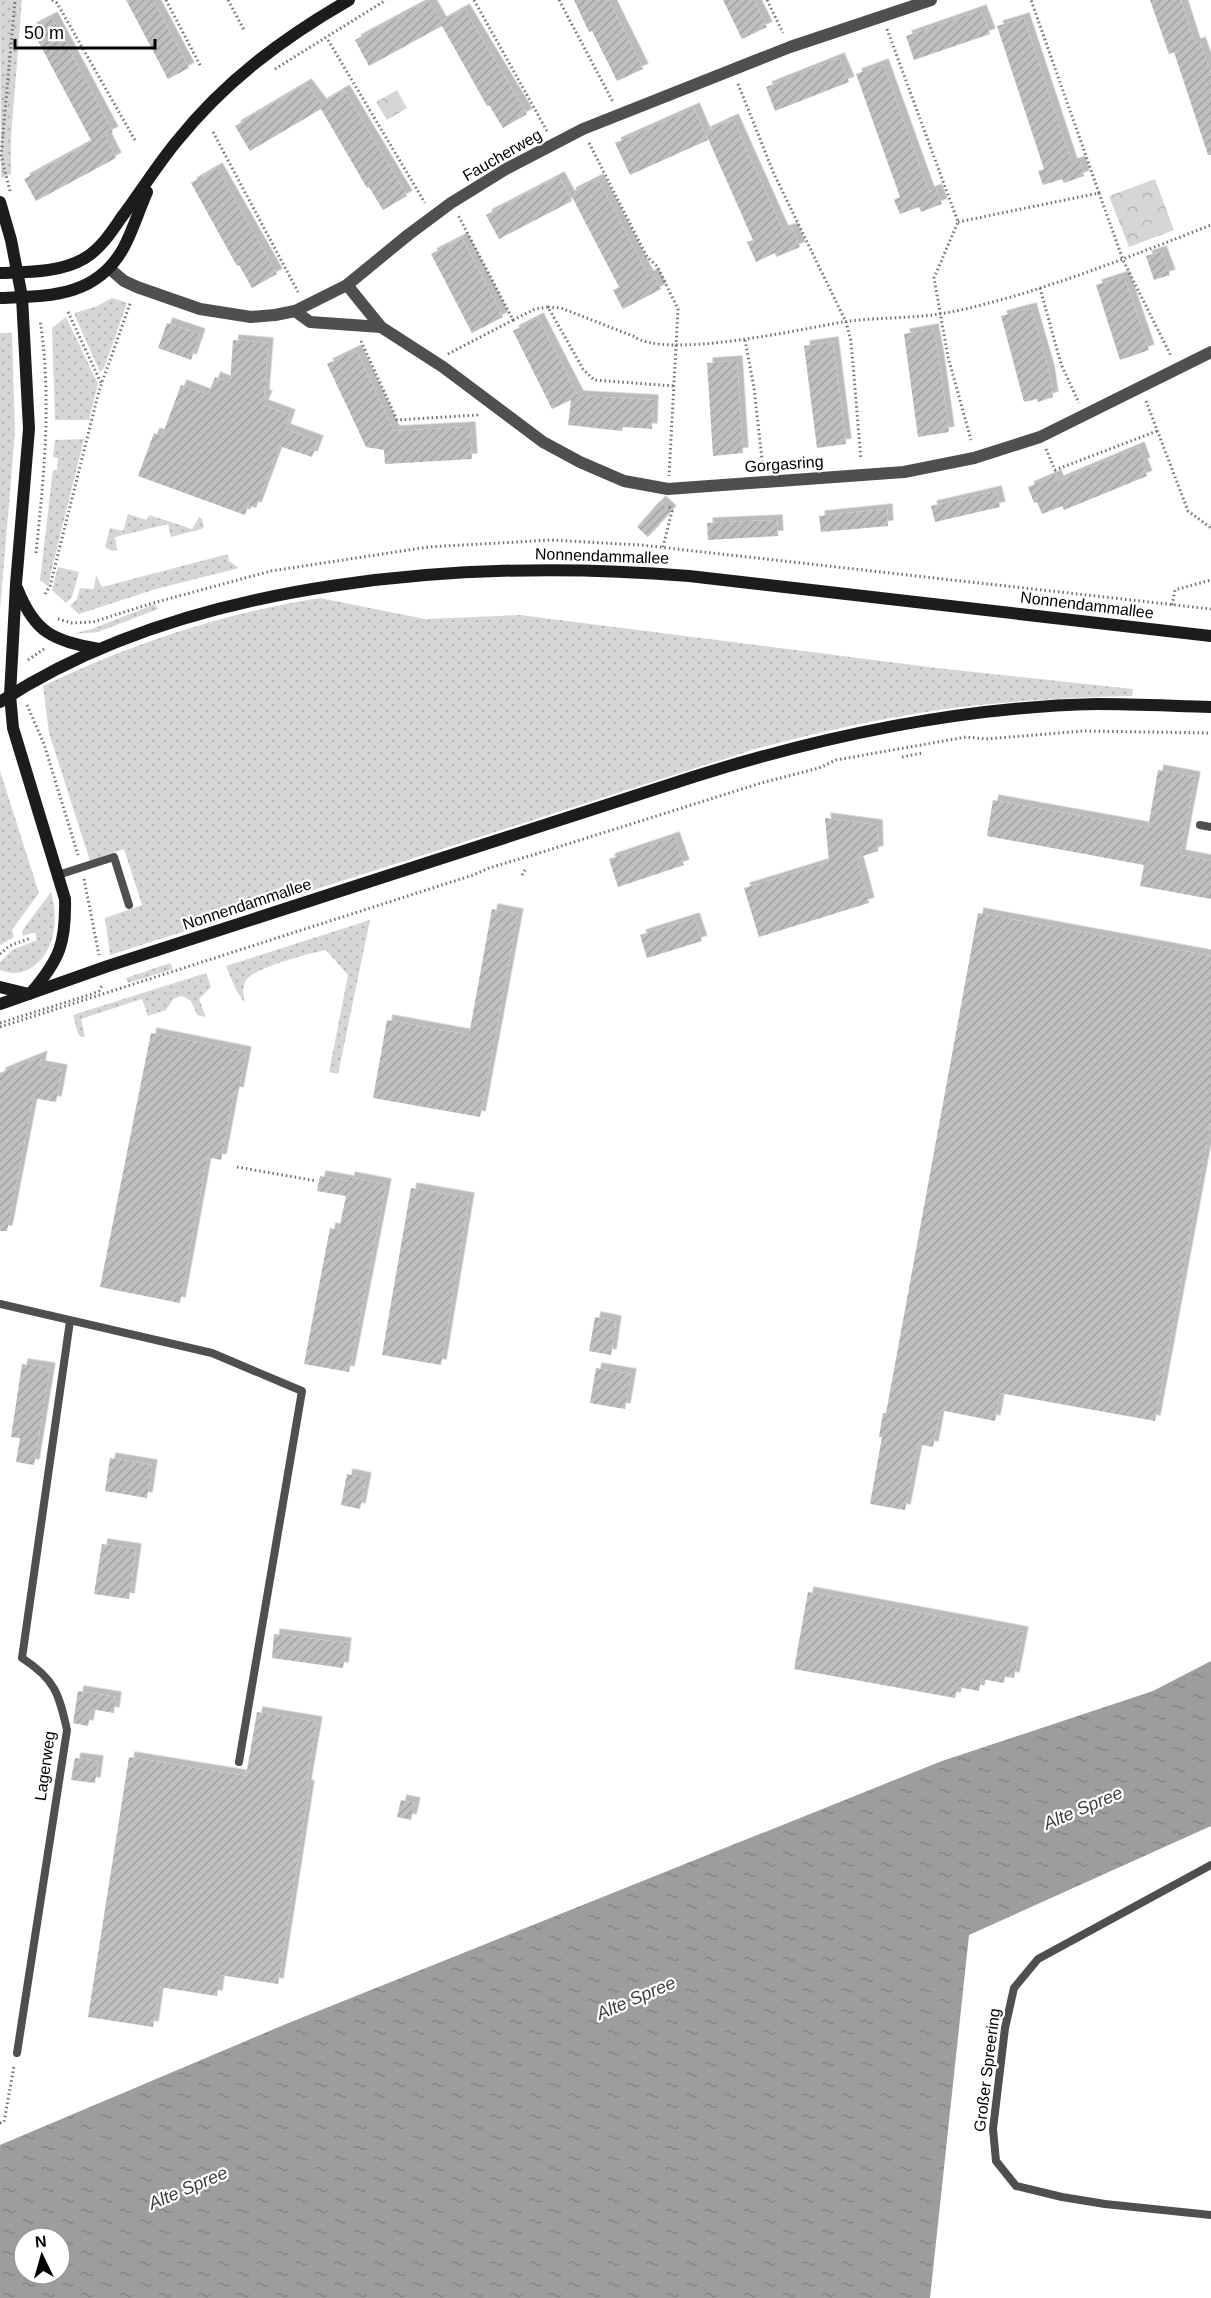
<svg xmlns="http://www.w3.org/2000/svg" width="1211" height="2298" viewBox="0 0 1211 2298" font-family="Helvetica,sans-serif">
	<defs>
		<pattern id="grass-dots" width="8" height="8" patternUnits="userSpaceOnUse" patternTransform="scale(1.5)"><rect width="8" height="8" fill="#d6d6d6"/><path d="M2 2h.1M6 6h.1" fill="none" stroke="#b6b6b6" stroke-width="1.8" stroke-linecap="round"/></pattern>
		<pattern id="forest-crowns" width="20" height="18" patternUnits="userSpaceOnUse" patternTransform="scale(1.5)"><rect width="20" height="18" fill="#d6d6d6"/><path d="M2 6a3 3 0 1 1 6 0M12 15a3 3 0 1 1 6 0" fill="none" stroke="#b6b6b6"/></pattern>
		<pattern id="water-ripples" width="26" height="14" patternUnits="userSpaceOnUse" patternTransform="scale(1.5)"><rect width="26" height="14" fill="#9d9d9d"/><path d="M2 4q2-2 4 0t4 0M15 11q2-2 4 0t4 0" fill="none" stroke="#858585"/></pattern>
		<pattern id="building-hatch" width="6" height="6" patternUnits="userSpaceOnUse" patternTransform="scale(1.5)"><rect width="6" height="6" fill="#bfbfbf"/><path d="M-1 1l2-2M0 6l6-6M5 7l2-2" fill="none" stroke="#a2a2a2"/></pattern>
		<filter id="shadow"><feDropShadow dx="5.5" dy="-5.5" stdDeviation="0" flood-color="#0004"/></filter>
	</defs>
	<rect width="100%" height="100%" fill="#fff"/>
	<g fill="url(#grass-dots)">
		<path d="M0,0h22l-11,138v36l-10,4z"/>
		<path d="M112,298l15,5 -23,65 -4,4 -25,-56v-3l22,-7z"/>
		<path d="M66,317l32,67 -9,36h-34l-3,-92z"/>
		<path d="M0,333h12l3,99 -15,178z"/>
		<path d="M84,439l-32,129 -4,18 -8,-6 13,-110h4l1,-12 -5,-1 2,-17z"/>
		<path d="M128,514l19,6 2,-5 43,14 7,-12 3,2 2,8 -3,2 -30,8 -3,-13 -53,13 2,13 -5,1 -7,-4 5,-19 13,3z"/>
		<path d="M228,554l1,7 10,7 -83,21 -77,25 -9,-8 7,-7 3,-11 14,1 2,-14 6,12z"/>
		<path d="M58,567l21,5 -7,25 -6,6 -14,-13z"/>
		<path d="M320,598l105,21 95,-4 417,53 196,21 -1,7c-83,2 -165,7 -246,23 -45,8 -89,19 -134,31l-642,205 -5,-37 37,-13 -18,-56 -34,12 -41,-128 -6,-47c88,-42 180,-73 277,-88z"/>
		<path d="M155,604l3,5 -60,23 -26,2 20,-5z"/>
		<path d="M0,771l39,122 -27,37 2,7 -14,8z"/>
		<path d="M51,892c3,12 5,25 3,37 -3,27 -26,53 -54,41v-8l12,-12 25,-10 -2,-8 -12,4 -1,-5z"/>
		<path d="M370,920l-32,154 -9,-2 19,-97 -22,-25c-18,4 -70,17 -80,30 -4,8 -3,16 -1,23l-9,-13 -10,-24z"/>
		<path d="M170,963l3,6 -45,14 -2,-5z"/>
		<path d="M206,973l5,14 -12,12 7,18 -9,-2 -6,-14 -9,-5 -9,3 -7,11 -18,6 -6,-17 -61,20 4,18h-4l-3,-3 -5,-19z"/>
	</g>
	<g fill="url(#forest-crowns)">
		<path d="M397,90l10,18 -20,12 -11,-18z"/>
		<path d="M1155,179l19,51 -45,17 -20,-51z"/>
	</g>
	<path fill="url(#water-ripples)" fill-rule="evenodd" d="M1211,1661v165l-242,109 -39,363h-930v-153l286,-121 656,-263 211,-70zM24,2238h36v36h-36z"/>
	<g fill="url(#building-hatch)" filter="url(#shadow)">
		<path d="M126,0h27l36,68 -21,11z"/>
		<path d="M574,0h35l34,69 -26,12 -25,-50 -3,1z"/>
		<path d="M723,0h31l13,27 -25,12z"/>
		<path d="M1150,0h31l14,44 5,-2 11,31v82h-3l-34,-103 -5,2z"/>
		<path d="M428,1l3,5h1l9,16 23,-13 63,105 -24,14 -14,-23 -2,1 -45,-80 -73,40 -14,-26z"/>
		<path d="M981,10l9,24 -76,26 -8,-24z"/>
		<path d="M52,17l61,115 -8,4 11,22 -80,43 -12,-22 68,-37 -61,-114z"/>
		<path d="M1024,18l48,146 8,-3 4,15 -20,7 -2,-4 -19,6 -5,-14 6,-2 -47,-143z"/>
		<path d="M839,58l10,24 -74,29 -9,-24z"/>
		<path d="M883,64l46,128 7,-3 6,15 -21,8 -2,-5 -19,7 -6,-14 6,-3 -44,-123z"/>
		<path d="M306,84l15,20 23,-14 63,106 -24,14 -14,-23 -2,1 -46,-79 -71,42 -15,-25z"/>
		<path d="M694,108l14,32 -78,35 -15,-32z"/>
		<path d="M733,119l50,112 9,-3 8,19 -24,10 -1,-4 -19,9 -9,-20 6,-2 -48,-108z"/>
		<path d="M217,168l60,106 -25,14 -13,-23 -2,1 -46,-83z"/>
		<path d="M559,177l13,24 -73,38 -13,-24z"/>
		<path d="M598,179l50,97 5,-2 8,15 -38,20 -10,-19 6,-3 -49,-94z"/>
		<path d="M462,238l41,79 -31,16 -41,-79z"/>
		<path d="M1161,251l9,24 -16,5 -8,-24z"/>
		<path d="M1124,276l25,74 -29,10 -24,-75z"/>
		<path d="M1031,308l18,63 4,26 -15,5 -1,-3 -13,3 -23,-86z"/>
		<path d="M538,318l40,78 75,4 -1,29 -29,-2 -1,4 -54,-6 3,-25 -19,9 -39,-78z"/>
		<path d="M167,323l33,11 -9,26 -33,-12z"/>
		<path d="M933,329l5,25 11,78 -31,5 -14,-103z"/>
		<path d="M233,340l35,3 -4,52 3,1 -4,9 27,10 -5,14 33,12 -6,16 -33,-11 -23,62 -8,-3 -3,10 -107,-39 16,-43 8,3 19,-51 27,10 7,-18 15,6z"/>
		<path d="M833,342l13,102 -29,4 -13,-102z"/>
		<path d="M356,350l38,81 76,-4 2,32 -87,5 -1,-14 -18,-3 -39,-83z"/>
		<path d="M737,361l6,92 -30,3 -6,-93z"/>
		<path d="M1139,447l6,16 -3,1 5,12 -83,34 -2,-4 -20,8 -5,-12 -3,1 -6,-16 28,-12 2,6z"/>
		<path d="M996,491l4,16 -65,15 -4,-16z"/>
		<path d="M660,501l11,10 -23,26 -11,-10z"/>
		<path d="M887,509l1,17 -67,6 -2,-16z"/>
		<path d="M777,520l1,16 -70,4 -1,-17z"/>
		<path d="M1158,770l37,7 -15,78 31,6v38l-71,-13 4,-21 -157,-29 6,-36 155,28z"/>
		<path d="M825,818l52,7 1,26 -21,7 12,45 -110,34 -15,-49 85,-26z"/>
		<path d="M674,837l10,28 -66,22 -9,-28z"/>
		<path d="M492,909l26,5 -38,203 -107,-19 14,-78 82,15z"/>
		<path d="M978,913l233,43v165l-56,300 -155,-28 -5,28 -55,-11 -7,37 -15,-3 -13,66 -35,-6 12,-67h-3l4,-24h3z"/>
		<path d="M694,918l8,23 -55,17 -7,-23z"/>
		<path d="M151,1033l95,19 -8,41 -4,-1 -13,68 -14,-3 -27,146 -80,-16z"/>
		<path d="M42,1056l-2,10 22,4 -6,32 -23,-4 -26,133h-7v-158z"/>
		<path d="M320,1176l29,5v-4l37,7 -37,188 -45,-8 26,-136 9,2 7,-34 -29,-5z"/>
		<path d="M411,1188l58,10 -28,167 -59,-10z"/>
		<path d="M595,1317l21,4 -5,34 -22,-4z"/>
		<path d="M22,1364l28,4 -16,97 -18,-3 4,-24 -9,-1z"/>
		<path d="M596,1368l35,6 -6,35 -35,-6z"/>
		<path d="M110,1458l42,7 -5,33 -42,-7z"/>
		<path d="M347,1474l19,4 -6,31 -19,-4z"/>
		<path d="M102,1544l34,5 -7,50 -35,-5z"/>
		<path d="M808,1592l215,40 -9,46 -9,-2 -1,7 -23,-4 -2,12 -21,-4 -3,11 -161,-29z"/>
		<path d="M274,1634l72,9 -3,25 -71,-10z"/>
		<path d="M78,1691l38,6 -2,16 -23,-4 -3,17 -15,-3z"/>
		<path d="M257,1712l60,10 -11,63 3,1 -31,198 -58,-9 -3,21 -58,-9 -6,40 -65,-10 41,-260 117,19z"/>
		<path d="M75,1758l23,3 -3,22 -24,-3z"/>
		<path d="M401,1800l14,3 -4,17 -14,-3z"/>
	</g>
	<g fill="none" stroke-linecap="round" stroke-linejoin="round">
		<g stroke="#717171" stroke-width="3" stroke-dasharray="1.5 3" stroke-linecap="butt">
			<path d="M52,0l5,3 79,139"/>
			<path d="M166,0l35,67"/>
			<path d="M228,0l16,30"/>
			<path d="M474,0l73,131"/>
			<path d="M559,0l54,102"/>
			<path d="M767,0l16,33"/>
			<path d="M887,29l71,193 -24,56 14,79 23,83"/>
			<path d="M328,40l97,163"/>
			<path d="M275,69l111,-69"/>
			<path d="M738,84l36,90 72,148 5,19 10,119"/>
			<path d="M213,132l85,160"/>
			<path d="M589,143l58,114 10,9 21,43 -9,167"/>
			<path d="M10,191l-9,-35 14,-156"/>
			<path d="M1099,193l24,67 48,96"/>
			<path d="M958,222l141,-29 -68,-193"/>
			<path d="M1040,288l21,76 18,39"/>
			<path d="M548,307l13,1 72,28c32,24 168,-7 210,-14 32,-5 64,-3 96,-8 26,-4 54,-12 79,-19 66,-20 129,-45 193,-70"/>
			<path d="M68,312l33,71"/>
			<path d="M513,320l22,-11 13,-2 35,62 11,11 80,6"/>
			<path d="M745,340l9,48 9,80"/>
			<path d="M361,341l36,79 80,-5 2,-2"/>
			<path d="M448,354l65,-34 -55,-105"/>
			<path d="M1146,401l42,110 23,17"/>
			<path d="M1046,449l9,21 102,-39"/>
			<path d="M663,547l9,-36 -4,-6"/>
			<path d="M36,553c8,-77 16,-155 4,-233"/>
			<path d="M45,594l5,-8 49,-195 32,-90"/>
			<path d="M1172,605l3,-15 36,-10"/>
			<path d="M58,619l14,4 21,-1 60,-19 118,-32 157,-24 123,-7 90,5 570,64"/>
			<path d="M28,660l16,-11"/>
			<path d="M27,705l17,39 34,111"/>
			<path d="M902,757l20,-4"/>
			<path d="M522,875l3,-5"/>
			<path d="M84,879l15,76"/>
			<path d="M0,954l9,-8 22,-8"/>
			<path d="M0,1023l92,-29 7,-3 3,-6"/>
			<path d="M0,1027l473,-152 16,-7 47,-14 225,-71 58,-15 17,-8 130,-23 20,2 97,-8 128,2"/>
			<path d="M237,1167l80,14"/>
			<path d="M0,2123l4,-1 10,-56"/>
		</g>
		<g stroke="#4f4f4f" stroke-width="8">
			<path d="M1200,825l11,2"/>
			<path d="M58,875l56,-18 15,48"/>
			<path d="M0,1304l212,49 90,38 -63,371"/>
			<path d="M1211,1865l-173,94 -24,29 -9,40 -12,101 3,32 20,25 46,11 43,7 106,11"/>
			<path d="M17,2053l50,-323c-8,-36 -12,-51 -45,-72l48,-337"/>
		</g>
		<g stroke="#4f4f4f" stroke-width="12">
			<path d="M110,269l14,12 13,6 63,22 51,8 24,-2 20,-4 52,-26 61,-50 43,-32 55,-34 77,-40 207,-82 141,-47"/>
			<path d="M347,285l34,42 62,40 100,75 37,20 44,19 44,8 236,-17 70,-14 66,-21 171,-85"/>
			<path d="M295,311l15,11 71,5"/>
		</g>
		<g stroke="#1c1c1c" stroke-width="12">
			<path d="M0,202l11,38 11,57 7,132 -13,155 -6,111 3,33 52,171c1,44 -5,60 -34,94"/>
			<path d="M0,273c27,-1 60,0 85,-15 15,-9 26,-25 36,-40 19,-25 36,-53 56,-77 48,-60 106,-103 172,-141"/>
			<path d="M0,298c50,-2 97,-1 124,-51 9,-17 15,-37 23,-55"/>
			<path d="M17,588c18,46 36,52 82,61"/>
			<path d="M0,702c189,-124 469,-144 689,-126l522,60"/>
			<path d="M0,987l29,7"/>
			<path d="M0,1004l108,-38 585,-189c130,-41 267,-70 404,-73 38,0 76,2 114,3"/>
		</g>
	</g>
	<g text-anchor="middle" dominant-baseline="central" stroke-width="4.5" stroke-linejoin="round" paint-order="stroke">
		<g font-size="16" fill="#000" stroke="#fff">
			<text transform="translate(502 155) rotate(-30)">Faucherweg</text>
			<text transform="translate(784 464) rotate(-4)">Gorgasring</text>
			<text transform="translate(602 556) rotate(2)">Nonnendammallee</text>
			<text transform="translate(1087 605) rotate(7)">Nonnendammallee</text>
			<text transform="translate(247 904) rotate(-18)">Nonnendammallee</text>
			<text transform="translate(45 1766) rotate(-82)">Lagerweg</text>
			<text transform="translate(987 2070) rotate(-83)">Großer Spreering</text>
		</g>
		<g font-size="18" font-style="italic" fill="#3e3e3e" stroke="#fff">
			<text transform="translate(1083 1808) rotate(-23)">Alte Spree</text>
			<text transform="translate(636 1998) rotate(-23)">Alte Spree</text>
			<text transform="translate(188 2188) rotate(-23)">Alte Spree</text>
		</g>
	</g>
	<g transform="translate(42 2256) rotate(355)"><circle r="28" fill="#ffffff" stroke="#999999" stroke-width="1.5"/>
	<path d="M0-4.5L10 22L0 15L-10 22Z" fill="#000000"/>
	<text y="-9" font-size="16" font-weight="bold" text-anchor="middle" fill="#000000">N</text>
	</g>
	<path d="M15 39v9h140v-9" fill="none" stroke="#000000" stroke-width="3"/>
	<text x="24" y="39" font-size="18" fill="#000000" stroke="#ffffff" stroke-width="4.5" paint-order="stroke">50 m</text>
</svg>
